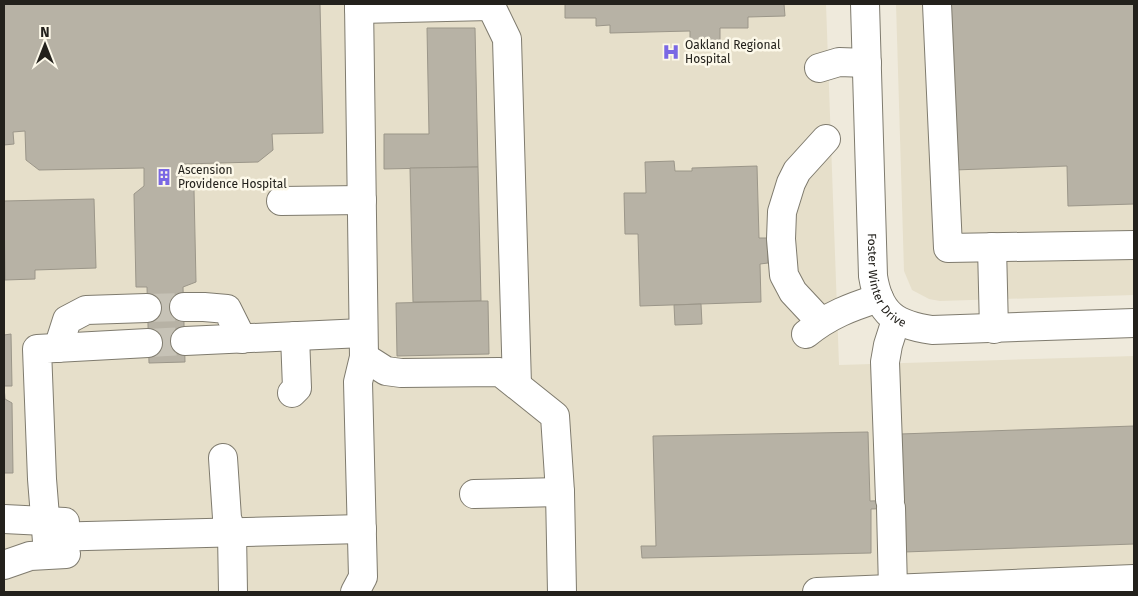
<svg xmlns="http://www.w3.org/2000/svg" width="1138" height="596" viewBox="0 0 1138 596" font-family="'Fira Sans',sans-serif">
	<rect width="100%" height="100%" fill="#efeadc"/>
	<g fill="#e6dfca">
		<path d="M4,4h822l13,361 295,-9v236h-1130z"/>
		<path d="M896,4h238v291l-194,6 -11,-2 -17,-9 -8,-19z"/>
	</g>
	<g fill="#b7b2a5" stroke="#9b9689">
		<path d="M4,4h316l3,129 -51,1 1,16 -15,12 -75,2v21l11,5 2,92 -13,5 2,75 -36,1 -2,-76h-11l-2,-93 10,-8v-18l-105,2 -13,-10 -1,-29 -12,1 1,12 -10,1z"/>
		<path d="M565,4h219l1,12 -37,1v11h-28v17h-30v-14l-80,2v-8l-14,1v-8h-31z"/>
		<path d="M949,4h185v200l-66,2 -1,-40 -113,4z"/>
		<path d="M427,28h48l3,139 -94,2v-35h45z"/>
		<path d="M674,161l1,10h17v-3l65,-2 2,72h8l1,25 -8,1 1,38 -121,4 -2,-72h-13l-1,-41h22l-1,-31z"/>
		<path d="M478,167l3,134 -68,1 -3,-134z"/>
		<path d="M94,199l2,69 -61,2v9l-30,1 -1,-79z"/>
		<path d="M481,301h7l1,53 -92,2 -1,-53z"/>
		<path d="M701,304l1,20 -27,1 -1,-20z"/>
		<path d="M11,334l1,52h-8l1,13 7,4 1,70h-9v-138z"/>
		<path d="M1134,426v118l-230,8 -4,-118z"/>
		<path d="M868,432l2,69 32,-1v8l-31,1v44l-229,5 -1,-12h15l-3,-110z"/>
	</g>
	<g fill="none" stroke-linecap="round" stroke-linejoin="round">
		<g stroke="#c6c2b6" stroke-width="28" stroke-dasharray="28 14" stroke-linecap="butt">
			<path d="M147,308l37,-1"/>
			<path d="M148,343l37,-2"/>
		</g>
		<g stroke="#7f7b6e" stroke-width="30">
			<g id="minor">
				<path d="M490,4l17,35 10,346"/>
				<path id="s1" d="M865,4l8,272c6,38 23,49 59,54l202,-7"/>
				<path d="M937,4l11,244 186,-3"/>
				<path d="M359,9l131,-3"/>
				<path d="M819,68l20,-6 28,1"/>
				<path d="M281,201l81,-1"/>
				<path d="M992,247l2,82"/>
				<path d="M184,307h20l23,2 15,30"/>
				<path d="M821,322l-28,-30 -9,-17 -3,-36 1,-27 9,-29 6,-12 29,-32"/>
				<path d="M806,334c23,-19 45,-27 73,-36"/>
				<path d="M185,341l178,-8"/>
				<path d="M58,348l9,-28 19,-10 61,-2"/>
				<path d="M364,357l22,14 15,2 99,-1 55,44 5,76 2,100"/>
				<path d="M292,393l5,-5 -2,-52"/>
				<path d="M223,458l4,60 5,15 1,59"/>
				<path d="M474,494l86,-2"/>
				<path d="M890,500l-5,-138 3,-17 8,-25"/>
				<path d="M891,508l2,81"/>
				<path d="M4,519l61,3"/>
				<path d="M47,537l315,-8"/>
				<path d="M48,554l-6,-75 -5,-130 111,-6"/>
				<path d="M4,565l26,-9 36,-2"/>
				<path d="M355,592l8,-15 -5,-195 6,-25 -5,-353"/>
				<path d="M817,592l317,-13"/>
			</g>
		</g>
		<use href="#minor" stroke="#fff" stroke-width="28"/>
	</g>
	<defs>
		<g id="hospital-bare" transform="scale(1.35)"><path d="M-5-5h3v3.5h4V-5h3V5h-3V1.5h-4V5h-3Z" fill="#7a68e4" stroke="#fcf8e9" stroke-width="2.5" paint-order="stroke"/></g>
		<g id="building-bare" transform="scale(1.35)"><path d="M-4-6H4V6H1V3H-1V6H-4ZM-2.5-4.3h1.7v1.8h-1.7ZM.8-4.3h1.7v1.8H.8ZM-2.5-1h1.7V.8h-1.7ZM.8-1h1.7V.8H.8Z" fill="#7a68e4" stroke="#fcf8e9" stroke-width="2.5" paint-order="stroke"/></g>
	</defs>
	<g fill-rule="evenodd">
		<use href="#hospital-bare" x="671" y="52"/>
		<use href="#building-bare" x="164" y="177"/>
	</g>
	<g text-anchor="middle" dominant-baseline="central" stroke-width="5" stroke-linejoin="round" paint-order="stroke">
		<g font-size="12" fill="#23211c" stroke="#fcf8e9" text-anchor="start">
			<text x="685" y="45">Oakland Regional<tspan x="685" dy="14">Hospital</tspan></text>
			<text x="178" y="170">Ascension<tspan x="178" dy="14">Providence Hospital</tspan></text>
		</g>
		<g font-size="12" fill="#23211c" stroke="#fcf8e9">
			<text stroke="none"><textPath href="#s1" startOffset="281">Foster Winter Drive</textPath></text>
		</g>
	</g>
	<rect width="1138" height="596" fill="none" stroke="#23211c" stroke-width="10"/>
	<g transform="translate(45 45)" stroke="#fcf8e9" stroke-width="4" paint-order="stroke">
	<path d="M0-4L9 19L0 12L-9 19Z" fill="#23211c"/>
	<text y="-8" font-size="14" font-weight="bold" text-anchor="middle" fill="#23211c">N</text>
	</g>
</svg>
